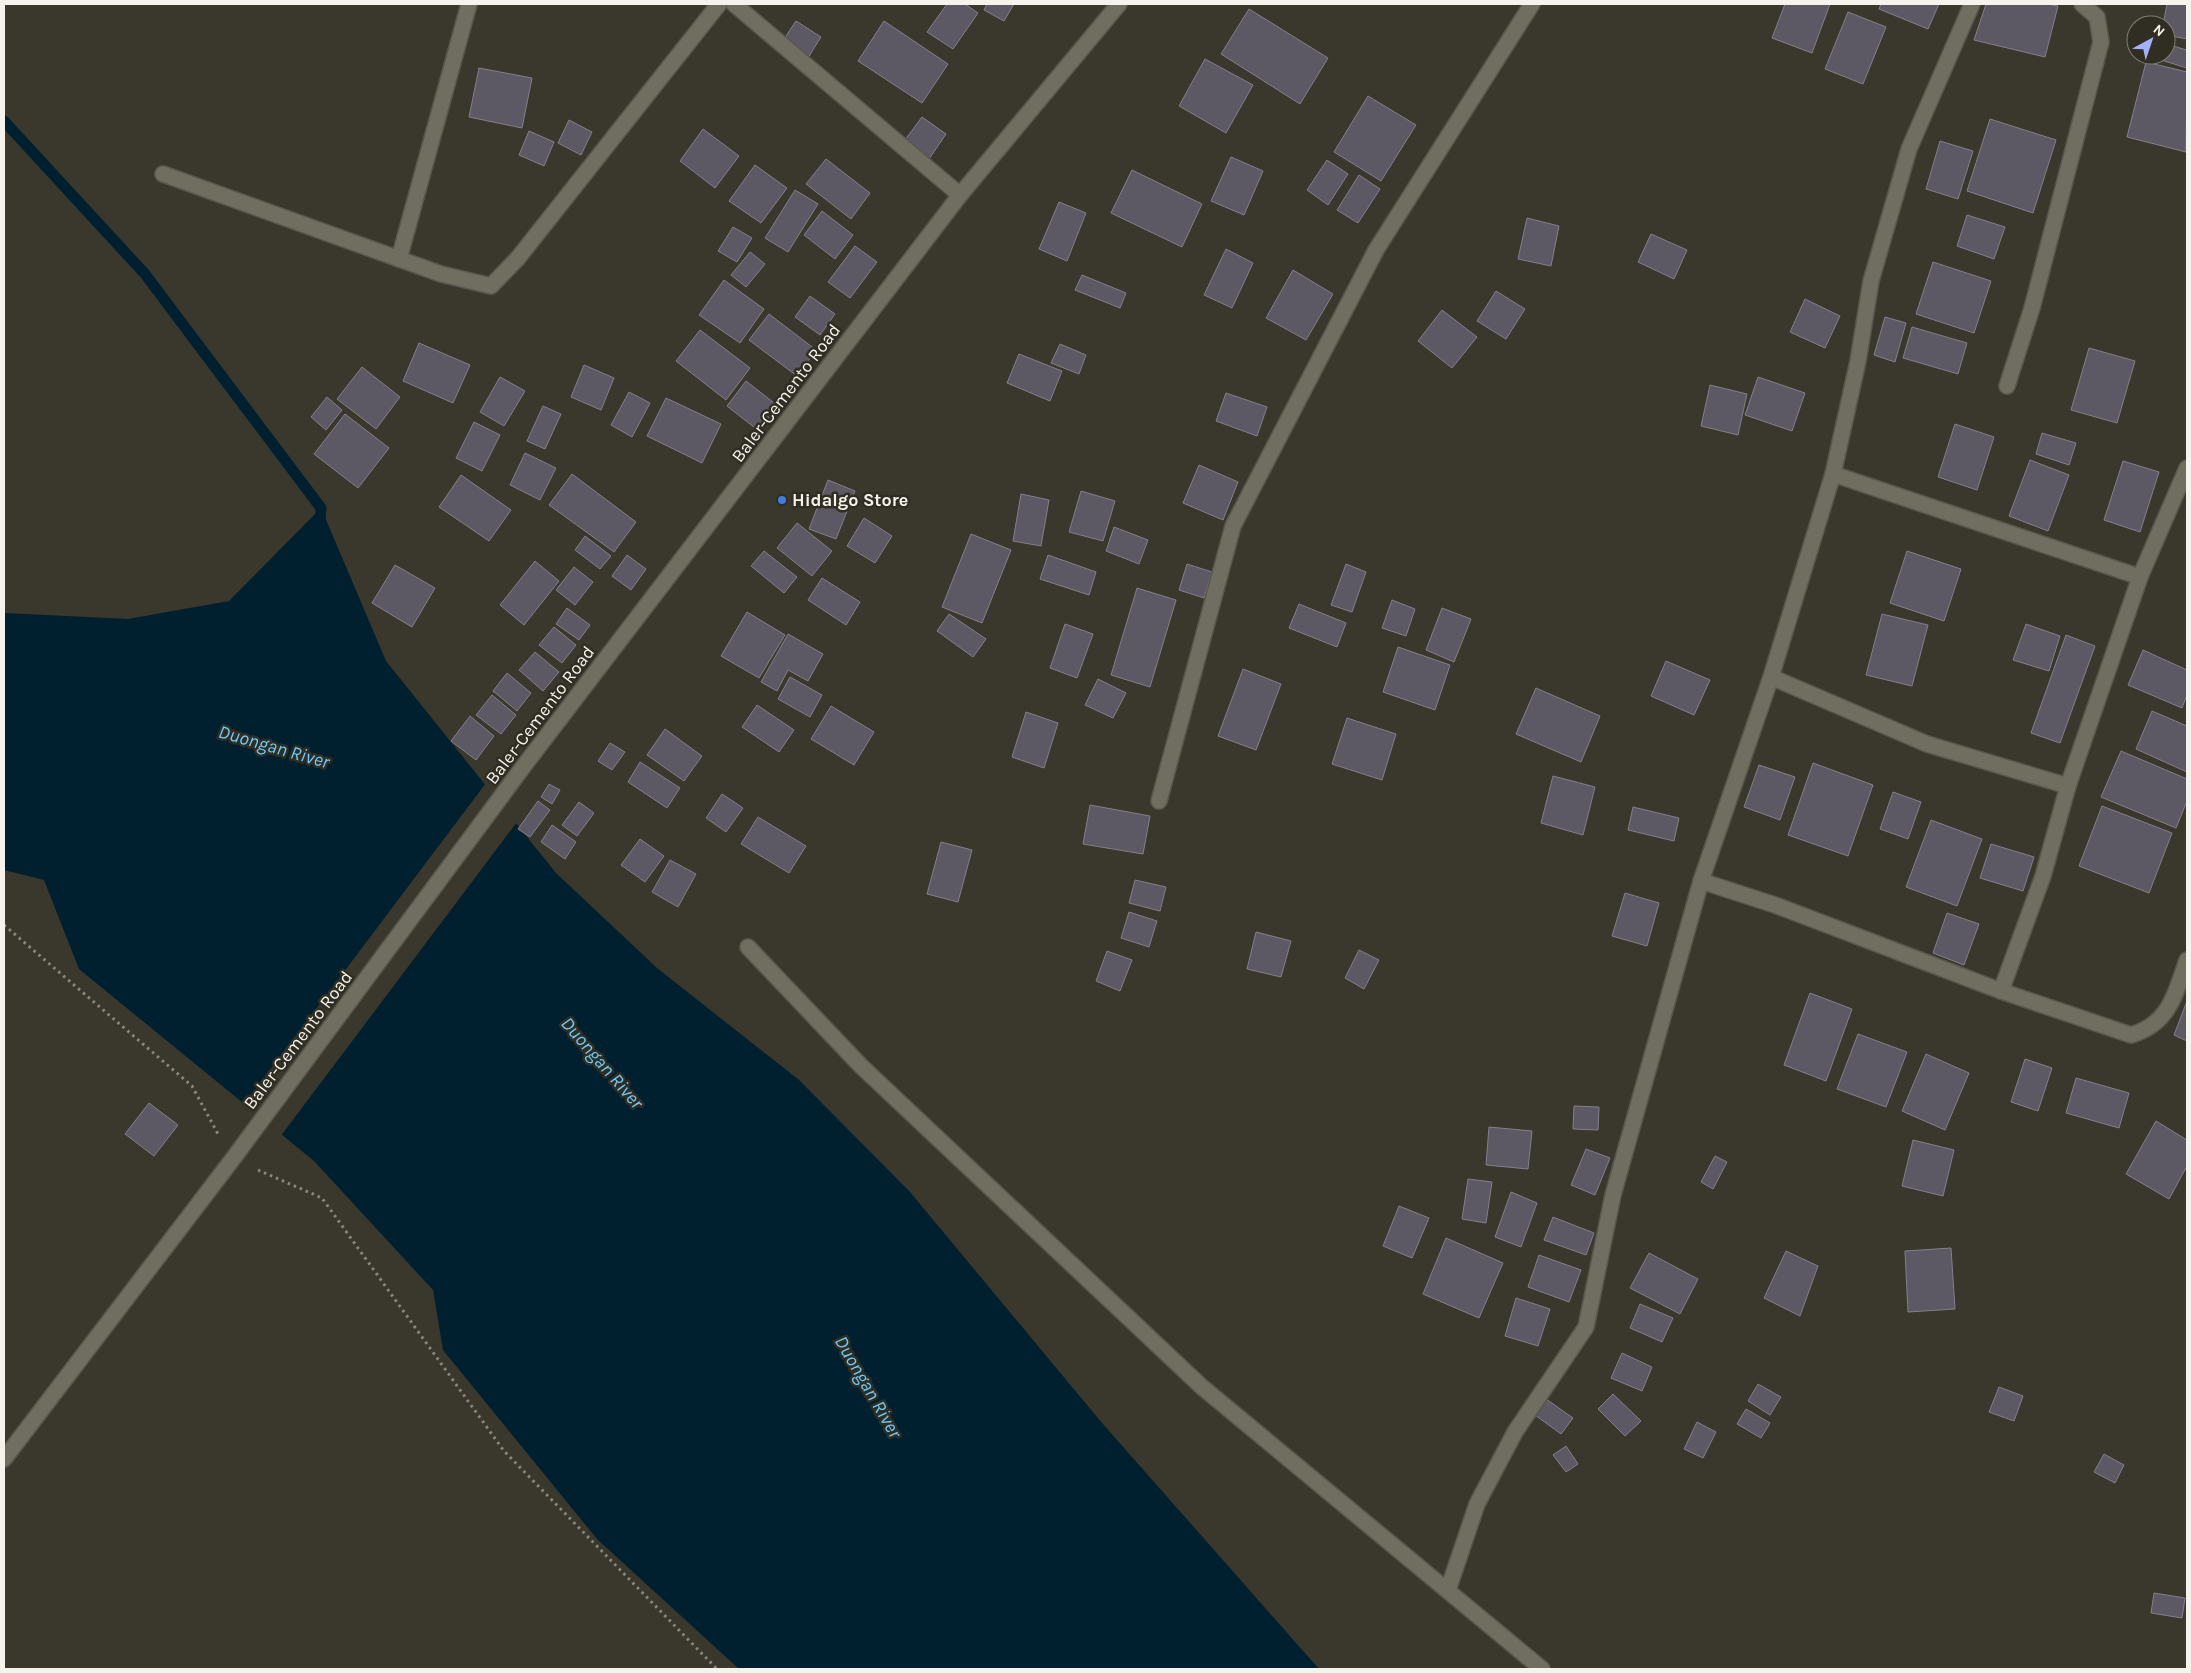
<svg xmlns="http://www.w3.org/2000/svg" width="2191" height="1673" viewBox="0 0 2191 1673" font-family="Karla,sans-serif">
	<rect width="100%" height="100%" fill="#3a382d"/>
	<path fill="#001f2f" d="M321,508l65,153 170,212 101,95 142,112 111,112 192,231 217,246h-580l-142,-130 -154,-189 -10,-60 -119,-129 -235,-192 -35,-89 -40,-10v-257l124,6 101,-18z"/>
	<path fill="#3a382d" d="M486,783l31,39 -237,315 -37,-31z"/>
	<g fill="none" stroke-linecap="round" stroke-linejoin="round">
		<path stroke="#001f2f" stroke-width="11" d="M4,121l141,153 176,234 -1,15"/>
	</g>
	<g fill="#5d5964" stroke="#847f8b">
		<path d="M947,4h18l13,9 -25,36 -26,-17z"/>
		<path d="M987,4h27l-10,17 -20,-11z"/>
		<path d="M1785,4h45l-18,49 -40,-15z"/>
		<path d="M1881,4h58l-11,25 -49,-20z"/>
		<path d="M1986,4h62l10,2 -13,51 -71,-17z"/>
		<path d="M2167,4h20v35l-21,-4v-10h-3z"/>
		<path d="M1249,9l79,49 -28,46 -79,-50z"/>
		<path d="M1848,12l38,15 -23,57 -38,-15z"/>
		<path d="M796,21l25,16 -15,24 -26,-16z"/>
		<path d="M884,21l64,43 -26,39 -64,-42z"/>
		<path d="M2166,44l21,6v18l-39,-12 18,-1z"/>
		<path d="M1205,59l48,26 -27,48 -47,-27z"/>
		<path d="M2146,62l41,10 -1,80 -59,-15z"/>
		<path d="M479,68l53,10 -10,50 -53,-11z"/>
		<path d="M1368,96l48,29 -35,56 -47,-29z"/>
		<path d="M922,117l24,17 -19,28 -25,-18z"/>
		<path d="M1990,119l66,21 -23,73 -66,-22z"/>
		<path d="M569,120l23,12 -11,23 -23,-12z"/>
		<path d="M703,129l36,27 -24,32 -35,-27z"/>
		<path d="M529,131l25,11 -10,24 -25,-11z"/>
		<path d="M1940,141l33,10 -15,48 -32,-10z"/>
		<path d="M1231,157l32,14 -19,44 -33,-14z"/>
		<path d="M826,159l44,34 -19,26 -45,-35z"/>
		<path d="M1327,160l21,14 -20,31 -21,-15z"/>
		<path d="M755,165l32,23 -26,35 -32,-22z"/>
		<path d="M1132,170l70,34 -20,43 -71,-34z"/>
		<path d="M1359,175l21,14 -22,34 -21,-13z"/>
		<path d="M795,190l23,14 -30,48 -23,-14z"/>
		<path d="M1059,202l27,11 -19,48 -28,-12z"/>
		<path d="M822,211l31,24 -18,24 -31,-24z"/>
		<path d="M1967,215l38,12 -11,32 -37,-13z"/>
		<path d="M1527,218l32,8 -8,40 -33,-7z"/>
		<path d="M733,227l19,11 -15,24 -19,-11z"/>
		<path d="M1651,234l36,16 -13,29 -36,-17z"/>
		<path d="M855,246l22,16 -27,36 -22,-16z"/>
		<path d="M1226,249l27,14 -21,45 -28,-13z"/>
		<path d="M750,252l15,12 -19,23 -15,-12z"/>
		<path d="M1933,262l58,19 -17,52 -58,-19z"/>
		<path d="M1293,270l40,24 -27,46 -40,-22z"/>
		<path d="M1082,275l44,18 -6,15 -45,-18z"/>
		<path d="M724,280l40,29 -24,34 -41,-28z"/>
		<path d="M1496,291l29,18 -19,30 -29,-18z"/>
		<path d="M810,296l25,18 -15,21 -25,-18z"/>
		<path d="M1805,299l35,17 -15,32 -35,-16z"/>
		<path d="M1442,310l35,27 -25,31 -34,-27z"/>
		<path d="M769,314l47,36 -19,26 -48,-36z"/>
		<path d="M1885,317l21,6 -11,39 -21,-7z"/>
		<path d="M1912,327l55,16 -9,31 -55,-16z"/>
		<path d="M700,330l50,38 -24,32 -50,-39z"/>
		<path d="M419,343l51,22 -17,38 -50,-22z"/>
		<path d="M1060,344l26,11 -7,19 -28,-11z"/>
		<path d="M2089,348l46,13 -18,62 -46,-13z"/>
		<path d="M1019,354l43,17 -12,30 -43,-18z"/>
		<path d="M584,365l30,13 -13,32 -30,-13z"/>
		<path d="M362,367l38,30 -24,32 -39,-30z"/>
		<path d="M500,377l25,14 -21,35 -24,-14z"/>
		<path d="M1758,377l47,16 -13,38 -47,-16z"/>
		<path d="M746,381l32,25 -19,25 -32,-25z"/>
		<path d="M1710,385l37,9 -9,41 -37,-9z"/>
		<path d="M629,392l21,11 -18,34 -21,-12z"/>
		<path d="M1226,393l41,14 -10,29 -41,-15z"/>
		<path d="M327,397l15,13 -16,20 -15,-13z"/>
		<path d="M666,398l55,26 -19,39 -55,-27z"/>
		<path d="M543,406l18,8 -16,35 -18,-8z"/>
		<path d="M345,414l44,34 -31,40 -44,-34z"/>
		<path d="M474,422l26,13 -18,36 -26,-13z"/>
		<path d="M1955,424l39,13 -17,53 -39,-13z"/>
		<path d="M2042,433l34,10 -7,22 -33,-11z"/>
		<path d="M525,453l31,15 -16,32 -30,-15z"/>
		<path d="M2030,460l39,15 -21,56 -39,-15z"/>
		<path d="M2123,461l36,11 -19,60 -36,-12z"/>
		<path d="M1199,465l39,17 -15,38 -40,-17z"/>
		<path d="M572,474l64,48 -22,30 -65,-47z"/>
		<path d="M461,475l50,35 -22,31 -50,-34z"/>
		<path d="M828,480l27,11 -19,48 -27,-10z"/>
		<path d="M1081,491l34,10 -12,40 -34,-9z"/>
		<path d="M1021,494l28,6 -8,46 -28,-5z"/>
		<path d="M864,518l28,18 -17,27 -28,-17z"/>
		<path d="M797,523l35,28 -20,25 -35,-28z"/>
		<path d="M1114,527l34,13 -9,24 -33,-13z"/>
		<path d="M971,534l40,16 -29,73 -40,-16z"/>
		<path d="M585,536l26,20 -11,13 -25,-19z"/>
		<path d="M764,551l33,26 -13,16 -33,-27z"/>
		<path d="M1907,551l54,18 -17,52 -54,-18z"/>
		<path d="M627,555l19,14 -15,21 -19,-14z"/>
		<path d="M1048,555l48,17 -7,23 -49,-16z"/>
		<path d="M535,561l24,20 -35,44 -24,-20z"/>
		<path d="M1187,564l25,8 -8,26 -25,-8z"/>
		<path d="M1346,564l20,8 -14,40 -21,-7z"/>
		<path d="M395,565l40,23 -23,39 -40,-24z"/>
		<path d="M574,567l19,15 -18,23 -19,-15z"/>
		<path d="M822,578l38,24 -14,23 -38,-25z"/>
		<path d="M1137,588l39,12 -26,87 -39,-12z"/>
		<path d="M1392,600l23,9 -9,27 -24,-8z"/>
		<path d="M1299,604l47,19 -9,24 -48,-19z"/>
		<path d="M567,608l23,17 -11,15 -23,-16z"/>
		<path d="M1442,608l29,11 -17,43 -28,-12z"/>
		<path d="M747,612l38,23 -26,43 -38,-22z"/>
		<path d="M949,614l37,25 -13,18 -36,-26z"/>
		<path d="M1882,614l46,11 -16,61 -46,-11z"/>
		<path d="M1065,624l28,10 -16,44 -27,-10z"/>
		<path d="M2026,624l34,12 -11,35 -36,-11z"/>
		<path d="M554,627l22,18 -14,18 -23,-18z"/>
		<path d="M788,634l35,20 -15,27 -20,-11 -11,21 -16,-9z"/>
		<path d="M2066,635l29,11 -35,97 -29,-10z"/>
		<path d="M1398,647l52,18 -15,45 -52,-18z"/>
		<path d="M2143,650l44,20v25l-5,13 -54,-23z"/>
		<path d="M535,652l24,20 -16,19 -24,-21z"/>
		<path d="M1666,661l44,19 -16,35 -43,-19z"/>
		<path d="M1243,669l38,15 -25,66 -38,-14z"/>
		<path d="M507,673l24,20 -14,18 -24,-20z"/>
		<path d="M790,677l32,18 -12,22 -32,-18z"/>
		<path d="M1098,679l28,14 -13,25 -28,-13z"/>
		<path d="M1536,688l64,28 -19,46 -65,-28z"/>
		<path d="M492,695l24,20 -15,19 -25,-19z"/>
		<path d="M757,705l37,25 -15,22 -37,-25z"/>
		<path d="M831,706l43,26 -20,33 -43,-26z"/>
		<path d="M2152,711l35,15v46l-51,-23z"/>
		<path d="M1026,712l32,11 -14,45 -32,-11z"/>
		<path d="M470,716l24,20 -18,24 -25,-19z"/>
		<path d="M1347,718l49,16 -14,46 -50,-16z"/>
		<path d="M665,729l37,27 -18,25 -37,-26z"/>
		<path d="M610,743l15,9 -13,18 -14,-9z"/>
		<path d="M2121,751l66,28v22l-11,27 -75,-31z"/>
		<path d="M640,762l40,26 -13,20 -39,-26z"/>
		<path d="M1813,763l60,22 -25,71 -60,-21z"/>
		<path d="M1759,765l36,12 -15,43 -36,-13z"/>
		<path d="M1553,776l42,11 -12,48 -42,-12z"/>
		<path d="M549,784l11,6 -8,14 -11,-7z"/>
		<path d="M1893,792l28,10 -13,37 -28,-10z"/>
		<path d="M722,794l21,14 -17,24 -20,-14z"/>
		<path d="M538,801l12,9 -20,27 -12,-8z"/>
		<path d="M579,802l15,11 -17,23 -15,-11z"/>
		<path d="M1090,805l60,11 -7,38 -60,-10z"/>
		<path d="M2102,806l70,27 -23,60 -70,-27z"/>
		<path d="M1633,807l46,11 -5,23 -46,-11z"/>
		<path d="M758,817l48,29 -17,27 -48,-29z"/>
		<path d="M1931,820l51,19 -25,67 -51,-19z"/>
		<path d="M552,825l24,17 -11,17 -24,-17z"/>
		<path d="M640,839l24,17 -19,26 -24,-17z"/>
		<path d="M941,842l31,8 -14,52 -31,-8z"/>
		<path d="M1991,844l43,13 -11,34 -43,-13z"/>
		<path d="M670,860l26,14 -18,33 -26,-15z"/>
		<path d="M1135,880l31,7 -6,24 -31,-8z"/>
		<path d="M1625,893l34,10 -12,43 -35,-10z"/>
		<path d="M1129,912l28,9 -8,26 -28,-9z"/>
		<path d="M1947,913l32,11 -15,41 -31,-12z"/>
		<path d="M1256,932l35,9 -10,36 -34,-8z"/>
		<path d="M1359,950l20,10 -15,29 -19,-11z"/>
		<path d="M1107,951l25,9 -12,31 -24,-10z"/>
		<path d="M1810,993l42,16 -26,72 -42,-16z"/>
		<path d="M2187,1001v40l-13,-6z"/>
		<path d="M1858,1034l49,18 -21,55 -49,-18z"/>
		<path d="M1926,1054l43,19 -24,57 -43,-19z"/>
		<path d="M2025,1059l27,9 -14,43 -27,-9z"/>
		<path d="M2076,1078l53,15 -10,35 -53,-15z"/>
		<path d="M149,1103l29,22 -24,31 -29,-22z"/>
		<path d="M1574,1106l25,1 -1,23 -25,-1z"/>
		<path d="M2156,1121l31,19v26l-18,33 -43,-25z"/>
		<path d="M1489,1127l43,4 -4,38 -42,-4z"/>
		<path d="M1913,1140l41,10 -11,46 -41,-10z"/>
		<path d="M1586,1149l24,9 -15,37 -24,-10z"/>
		<path d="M1715,1156l12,6 -14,27 -12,-7z"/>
		<path d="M1468,1179l24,3 -6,41 -24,-4z"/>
		<path d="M1511,1192l26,11 -16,44 -26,-10z"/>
		<path d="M1399,1206l30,12 -17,40 -29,-12z"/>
		<path d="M1553,1217l41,16 -8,22 -42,-15z"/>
		<path d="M1446,1238l57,25 -24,55 -56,-24z"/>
		<path d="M1951,1248l4,61 -47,3 -3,-61z"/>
		<path d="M1786,1251l32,15 -18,50 -36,-18z"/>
		<path d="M1649,1253l49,26 -18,35 -50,-26z"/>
		<path d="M1539,1255l42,15 -12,32 -41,-15z"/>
		<path d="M1516,1298l34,11 -12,37 -33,-10z"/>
		<path d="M1640,1304l33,14 -11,24 -32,-14z"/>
		<path d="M1622,1353l30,14 -10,24 -31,-13z"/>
		<path d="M1758,1384l23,13 -11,18 -22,-14z"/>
		<path d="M1999,1387l24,9 -9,25 -25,-9z"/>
		<path d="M1613,1394l28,27 -16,15 -27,-27z"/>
		<path d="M1546,1399l27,19 -12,16 -26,-19z"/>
		<path d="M1746,1409l24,14 -9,15 -24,-14z"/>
		<path d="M1697,1422l19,10 -13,26 -19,-9z"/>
		<path d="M1566,1446l12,18 -12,8 -13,-17z"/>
		<path d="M2104,1454l20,11 -9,18 -21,-11z"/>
		<path d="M2154,1593l31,5 -3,20 -31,-5z"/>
	</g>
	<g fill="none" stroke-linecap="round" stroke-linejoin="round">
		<g stroke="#58564d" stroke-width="18">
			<g id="minor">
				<path d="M734,4l226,191"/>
				<path d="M163,174l278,100 50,12 27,-28 201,-254"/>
				<path d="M399,259l70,-255"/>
				<path d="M2007,386l25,-78 69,-266 -4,-25 -15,-13"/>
				<path d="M1833,474l307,103"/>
				<path d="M1771,677l156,67 141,42"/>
				<path d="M1159,801l74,-275 143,-276 156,-246"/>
				<path d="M1701,881l74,24 226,86 130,44c38,-11 44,-40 56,-75"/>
				<path d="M748,947l113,119 341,321 340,282"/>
				<path d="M2001,991l42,-115 25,-90 72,-209 47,-109"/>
				<path d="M4,1459l228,-299 291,-393 437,-572 159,-191"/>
				<path d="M1448,1590l29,-86 38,-72 71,-105 27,-132 88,-314 70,-204 62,-203 25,-113 13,-80 38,-132 63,-145"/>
			</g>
		</g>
		<g stroke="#89877e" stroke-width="3" stroke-dasharray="2.5 4" stroke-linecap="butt">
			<path d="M4,925l188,161 26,48"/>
			<path d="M258,1170l64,28 182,253 213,218"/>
		</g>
		<use href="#minor" stroke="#706e61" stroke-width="15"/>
	</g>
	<circle fill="#3f7fe0" stroke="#302e23" stroke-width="2" cx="782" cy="500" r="5"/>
	<g text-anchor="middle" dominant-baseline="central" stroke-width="5" stroke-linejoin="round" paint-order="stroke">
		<g font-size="18" fill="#f5f3ec" stroke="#302e23">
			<text transform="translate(786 393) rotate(-53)">Baler-Cemento Road</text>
			<text transform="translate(540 715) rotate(-53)">Baler-Cemento Road</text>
			<text transform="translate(298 1040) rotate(-53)">Baler-Cemento Road</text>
		</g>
		<g font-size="18" font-weight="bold" fill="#f5f3ec" stroke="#302e23" text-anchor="start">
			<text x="792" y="500">Hidalgo Store</text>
		</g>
		<g font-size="19" font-style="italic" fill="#6dcafc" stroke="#302e23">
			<text transform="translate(274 747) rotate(16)">Duongan River</text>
			<text transform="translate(602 1063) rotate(49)">Duongan River</text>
			<text transform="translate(868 1387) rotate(60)">Duongan River</text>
		</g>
	</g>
	<rect width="2191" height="1673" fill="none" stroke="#f5f3ec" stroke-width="10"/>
	<g transform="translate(2151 40) rotate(40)"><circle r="24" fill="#302e23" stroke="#7f7d73"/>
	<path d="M0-4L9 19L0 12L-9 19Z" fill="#a4b2fc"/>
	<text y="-8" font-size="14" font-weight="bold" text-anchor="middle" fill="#f5f3ec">N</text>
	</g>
</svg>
